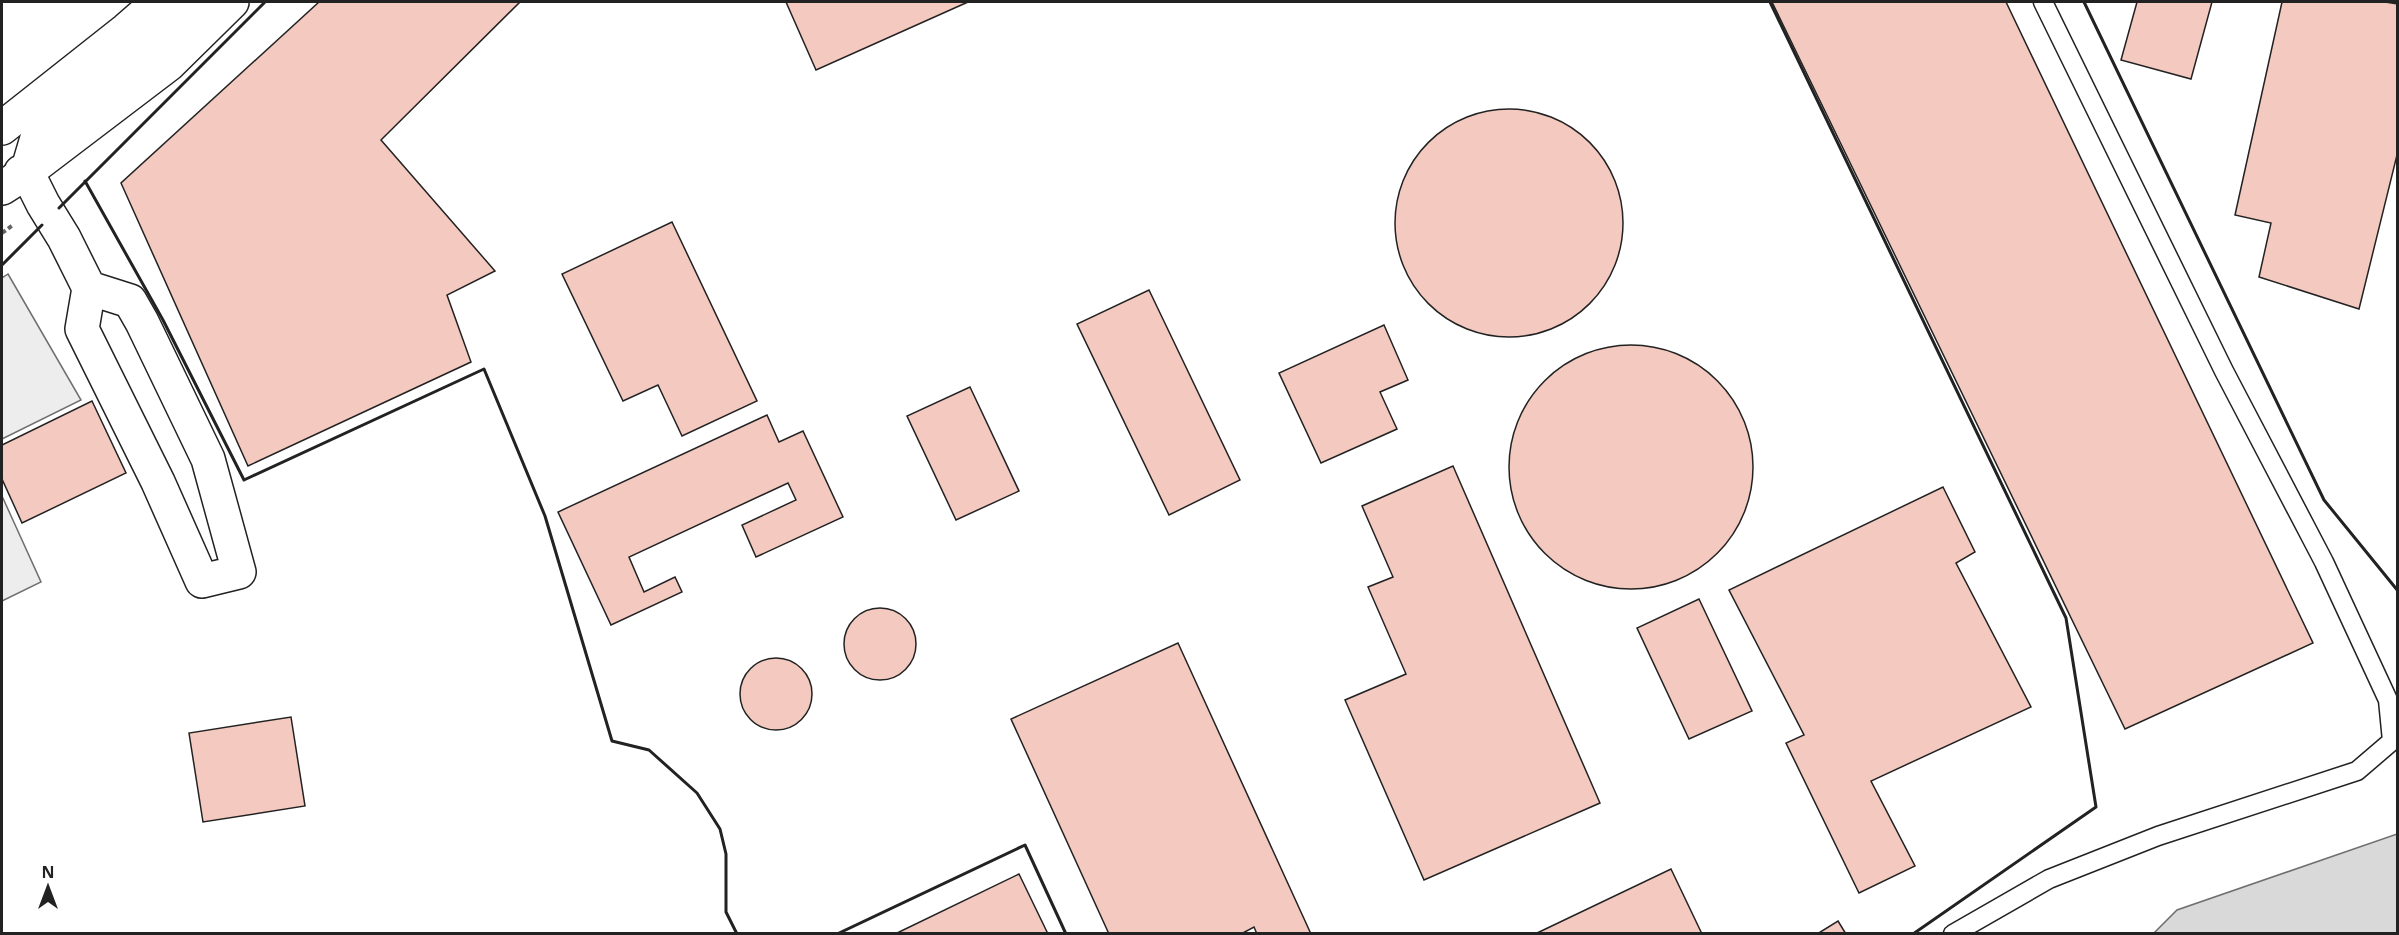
<svg xmlns="http://www.w3.org/2000/svg" width="2399" height="935" viewBox="0 0 2399 935" font-family="'Noto Sans',sans-serif">
	<rect width="100%" height="100%" fill="#fff"/>
	<g fill="#ededed" stroke="#6f6f6f" stroke-width="1.5">
		<path d="M8,274l73,126 -79,39v-161z"/>
		<path d="M2,496l39,86 -39,19z"/>
	</g>
	<path fill="#d9d9d9" stroke="#6f6f6f" stroke-width="1.5" d="M2397,834v99h-243l23,-23z"/>
	<g fill="#f3c9c0" stroke="#222" stroke-width="1.5">
		<path d="M319,2h201l-139,138 114,131 -48,24 24,67 -223,104 -127,-283z"/>
		<path d="M786,2h182l-152,68z"/>
		<path d="M1772,2h234l307,641 -188,86z"/>
		<path d="M2137,2h75l-21,77 -70,-19z"/>
		<path d="M2282,2h103l13,2v147l-39,158 -100,-32 12,-54 -36,-8z"/>
		<circle cx="1509" cy="223" r="114"/>
		<path d="M672,222l85,179 -75,35 -24,-51 -35,16 -61,-127z"/>
		<path d="M1149,290l91,190 -71,35 -92,-191z"/>
		<path d="M1384,325l24,55 -28,12 17,37 -76,34 -42,-90z"/>
		<circle cx="1631" cy="467" r="122"/>
		<path d="M970,387l49,104 -63,29 -49,-104z"/>
		<path d="M92,401l34,72 -104,50 -20,-44v-34z"/>
		<path d="M767,415l12,27 24,-11 40,86 -87,40 -14,-32 54,-25 -8,-17 -159,74 15,35 31,-15 7,15 -71,33 -53,-113z"/>
		<path d="M1453,466l147,337 -176,77 -79,-180 61,-26 -38,-87 25,-10 -31,-71z"/>
		<path d="M1943,487l32,65 -19,11 75,144 -160,74 44,85 -56,27 -73,-150 18,-8 -75,-145z"/>
		<path d="M1699,599l53,112 -63,28 -52,-111z"/>
		<circle cx="880" cy="644" r="36"/>
		<path d="M1178,643l133,291h-54l-3,-7 -13,7h-132l-98,-215z"/>
		<circle cx="776" cy="694" r="36"/>
		<path d="M291,717l14,89 -102,16 -14,-89z"/>
		<path d="M1671,869l31,65h-167z"/>
		<path d="M1019,874l29,60h-153z"/>
		<path d="M1838,921l8,13h-29z"/>
	</g>
	<g fill="none" stroke-linecap="round" stroke-linejoin="round">
		<g stroke="#222" stroke-width="21">
			<path id="lane" d="M1953,934l96,-55 109,-43 199,-65 35,-30 -4,-41 -64,-138 -100,-191 -181,-369"/>
		</g>
		<g stroke="#222" stroke-width="36">
			<path id="street" d="M27,172l16,32 21,34 25,50 -7,41 76,153 44,99 37,-9 -31,-113 -66,-137 -12,-21 -41,-13"/>
		</g>
		<g stroke="#222" stroke-width="36">
			<g id="primary">
				<path d="M2,128l124,-98 32,-28"/>
				<path d="M21,172h6l13,-44 108,-84 46,-42"/>
				<path d="M2,188l25,-16 142,-108 63,-62"/>
			</g>
		</g>
		<path stroke="#646464" stroke-width="4" stroke-dasharray="4.5 3" stroke-linecap="butt" d="M2,233l11,-8"/>
		<use href="#lane" stroke="#fff" stroke-width="18"/>
		<use href="#street" stroke="#fff" stroke-width="33"/>
		<use href="#primary" stroke="#fff" stroke-width="33"/>
		<g stroke="#222" stroke-width="3">
			<path d="M1770,2l296,616 30,189 -183,127"/>
			<path d="M2084,2l240,498 74,91"/>
			<path d="M85,181l78,139 81,160 240,-111 61,147 67,225 37,9 48,43 23,36 6,25v58l11,22"/>
			<path d="M59,208l206,-206"/>
			<path d="M2,265l40,-40"/>
			<path d="M837,934l188,-89 41,89"/>
		</g>
	</g>
	<rect width="2399" height="935" fill="none" stroke="#222222" stroke-width="6"/>
	<g transform="translate(48 887)" stroke="#ffffff" stroke-width="4.5" paint-order="stroke">
	<path d="M0-4.5L10 22L0 15L-10 22Z" fill="#222222"/>
	<text y="-9" font-size="16" font-weight="bold" text-anchor="middle" fill="#222222">N</text>
	</g>
</svg>
